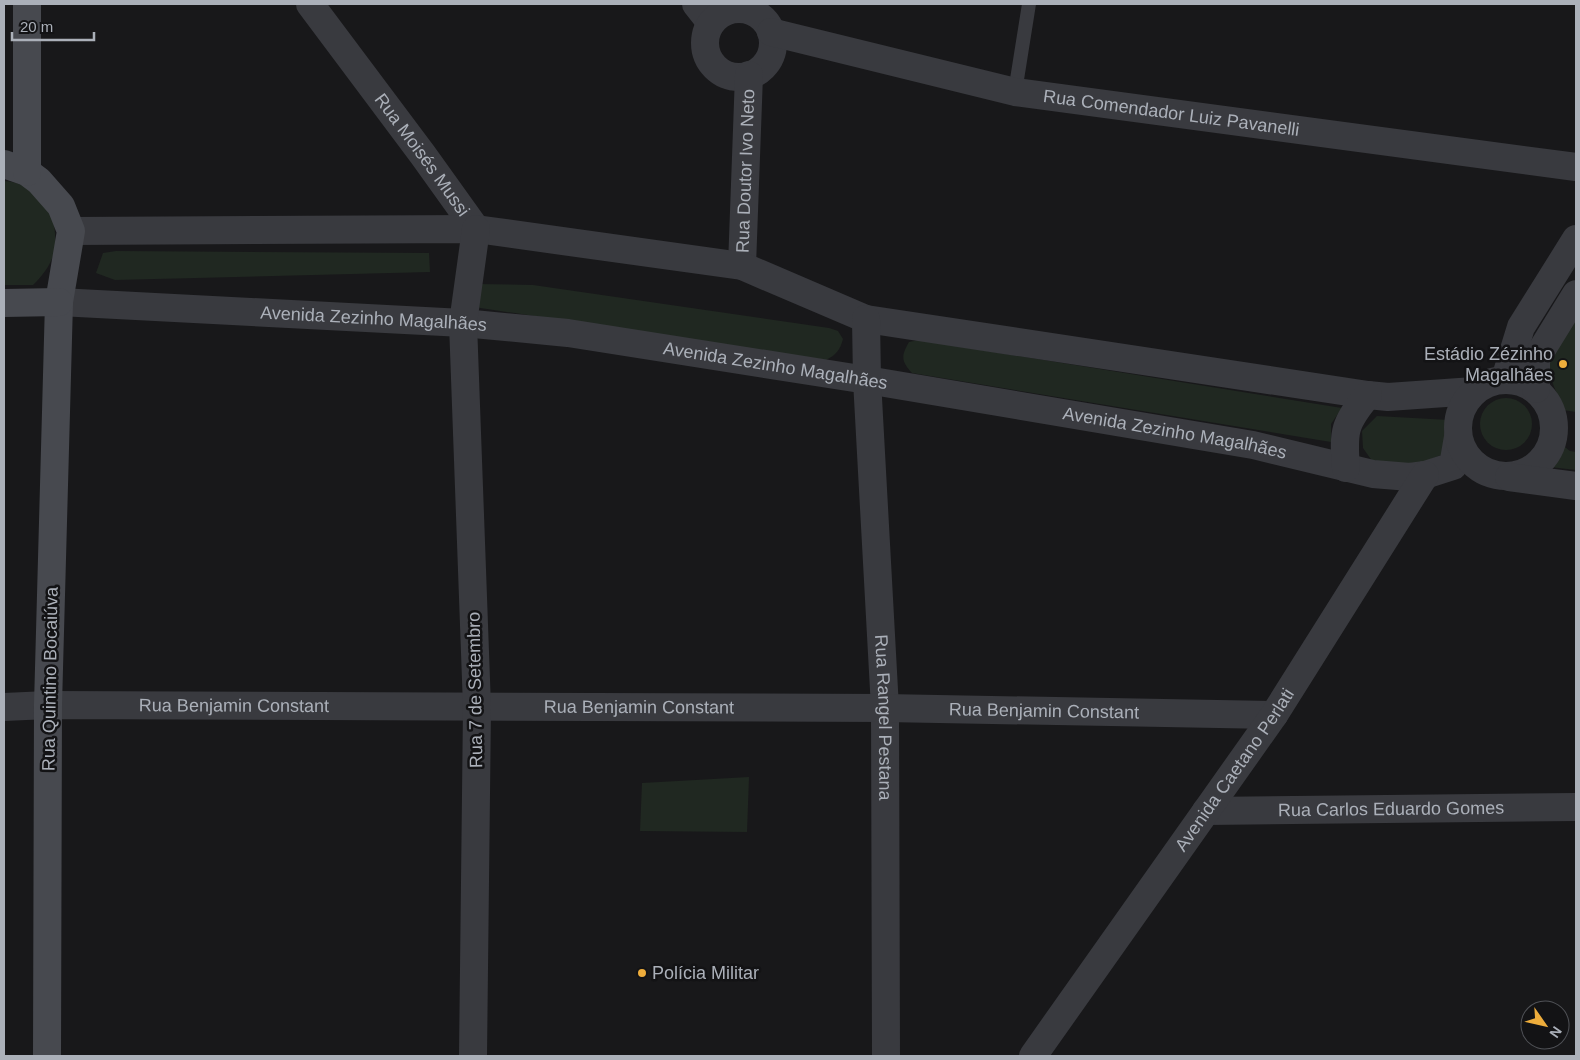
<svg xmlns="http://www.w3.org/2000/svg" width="1580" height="1060" viewBox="0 0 1580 1060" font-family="Arial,sans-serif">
	<rect width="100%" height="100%" fill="#18181a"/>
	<g fill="#202821">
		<path d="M4,181c29,2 50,23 51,53 0,4 1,10 0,15 -3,15 -12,26 -22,36h-29z"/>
		<path d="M116,251l313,2 1,19 -315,8 -19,-7 7,-20z"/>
		<path d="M474,284l59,1 296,43 9,3 5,8c-3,11 -7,16 -17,21l-352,-53z"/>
		<path d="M1576,314v98l-13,-2 -13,-34v-24z"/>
		<path d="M919,340l423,68 -11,16v18l-419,-69c-11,-12 -11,-17 -3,-31z"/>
		<circle cx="1506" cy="424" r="26"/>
		<path d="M1377,416l72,4 2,31 -20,8 -23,12 -33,-6 -12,-17 -1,-17z"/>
		<path d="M1561,444l9,7 6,1v18l-26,-3z"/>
		<path d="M749,777l-2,55 -107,-1 2,-48z"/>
	</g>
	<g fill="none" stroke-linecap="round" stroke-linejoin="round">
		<path stroke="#393a3f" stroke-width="14" d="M1015,92l14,-88"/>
		<g stroke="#393a3f" stroke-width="28">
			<path id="s1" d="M310,4l113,151 53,74"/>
			<path d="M696,4l15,19"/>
			<circle cx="739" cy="43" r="34"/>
			<path id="s2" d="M771,32l244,60 561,75"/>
			<path id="s3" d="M742,266l7,-191"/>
			<path id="s4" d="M1206,811l370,-4"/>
		</g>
		<g stroke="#393a3f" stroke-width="28">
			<path d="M71,231l405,-2 266,37 124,53 502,76 20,2 86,-6"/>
			<path id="s5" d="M59,302l404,21 105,10 299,47 386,65 120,29 37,3 15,-2 28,-9 5,-29"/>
			<path id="s6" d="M866,319l1,61 18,328 1,348"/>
			<path d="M1505,379l16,-52 55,-88"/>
			<circle cx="1506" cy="428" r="48"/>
			<path d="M1536,389v-30l40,-65"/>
			<path d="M1346,468c-3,-36 -2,-45 22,-73"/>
			<path d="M1509,477l67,9"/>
			<path id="s7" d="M4,707l44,-2 837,3 389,7"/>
			<path d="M473,1056l4,-349 -14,-384 13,-94"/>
			<path id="s8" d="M1033,1056l241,-341 151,-240"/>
		</g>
		<g stroke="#47494f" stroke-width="28">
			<path d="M4,164l23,8 12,9 22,25 10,25 -12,71 -11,403 -1,351"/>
			<path d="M27,172v-168"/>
			<path d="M4,303l55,-1"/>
		</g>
	</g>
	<g fill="#eead3c" stroke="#131315" stroke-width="2">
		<circle cx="1563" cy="364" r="5"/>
		<circle cx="642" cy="973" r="5"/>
	</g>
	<g text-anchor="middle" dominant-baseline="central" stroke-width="5" stroke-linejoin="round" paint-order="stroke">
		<g font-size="18" fill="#abb0b9" stroke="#131315">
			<text stroke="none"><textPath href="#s2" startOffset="409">Rua Comendador Luiz Pavanelli</textPath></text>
			<text stroke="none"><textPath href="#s1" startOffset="188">Rua Moisés Mussi</textPath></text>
			<text stroke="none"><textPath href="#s3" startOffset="95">Rua Doutor Ivo Neto</textPath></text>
			<text stroke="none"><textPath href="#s5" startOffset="315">Avenida Zezinho Magalhães</textPath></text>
			<text stroke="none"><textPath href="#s5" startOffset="720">Avenida Zezinho Magalhães</textPath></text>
			<text stroke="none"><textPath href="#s5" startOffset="1125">Avenida Zezinho Magalhães</textPath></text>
			<text transform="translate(50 679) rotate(-89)">Rua Quintino Bocaiúva</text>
			<text transform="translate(475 690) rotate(-91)">Rua 7 de Setembro</text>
			<text stroke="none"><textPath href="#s7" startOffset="230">Rua Benjamin Constant</textPath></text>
			<text stroke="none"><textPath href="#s7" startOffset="635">Rua Benjamin Constant</textPath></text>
			<text stroke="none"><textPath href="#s7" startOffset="1040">Rua Benjamin Constant</textPath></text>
			<text stroke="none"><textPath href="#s6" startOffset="399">Rua Rangel Pestana</textPath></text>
			<text stroke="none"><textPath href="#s8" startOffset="350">Avenida Caetano Perlati</textPath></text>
			<text stroke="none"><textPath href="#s4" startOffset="185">Rua Carlos Eduardo Gomes</textPath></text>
		</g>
		<g font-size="18" fill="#abb0b9" stroke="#131315" text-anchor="end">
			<text x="1553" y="354">Estádio Zézinho<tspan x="1553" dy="21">Magalhães</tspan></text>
			<text x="652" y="973" text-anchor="start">Polícia Militar</text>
		</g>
	</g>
	<rect width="1580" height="1060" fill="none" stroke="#abb0b9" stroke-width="10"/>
	<g transform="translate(1545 1025) rotate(124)"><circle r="24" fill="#131315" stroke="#505257"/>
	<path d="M0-4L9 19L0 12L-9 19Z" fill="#eead3c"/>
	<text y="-8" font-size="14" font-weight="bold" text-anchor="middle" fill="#abb0b9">N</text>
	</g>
	<path d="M12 32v8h82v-8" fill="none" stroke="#abb0b9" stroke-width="2.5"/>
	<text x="20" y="32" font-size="15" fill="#abb0b9" stroke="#131315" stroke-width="4" paint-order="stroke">20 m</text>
</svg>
